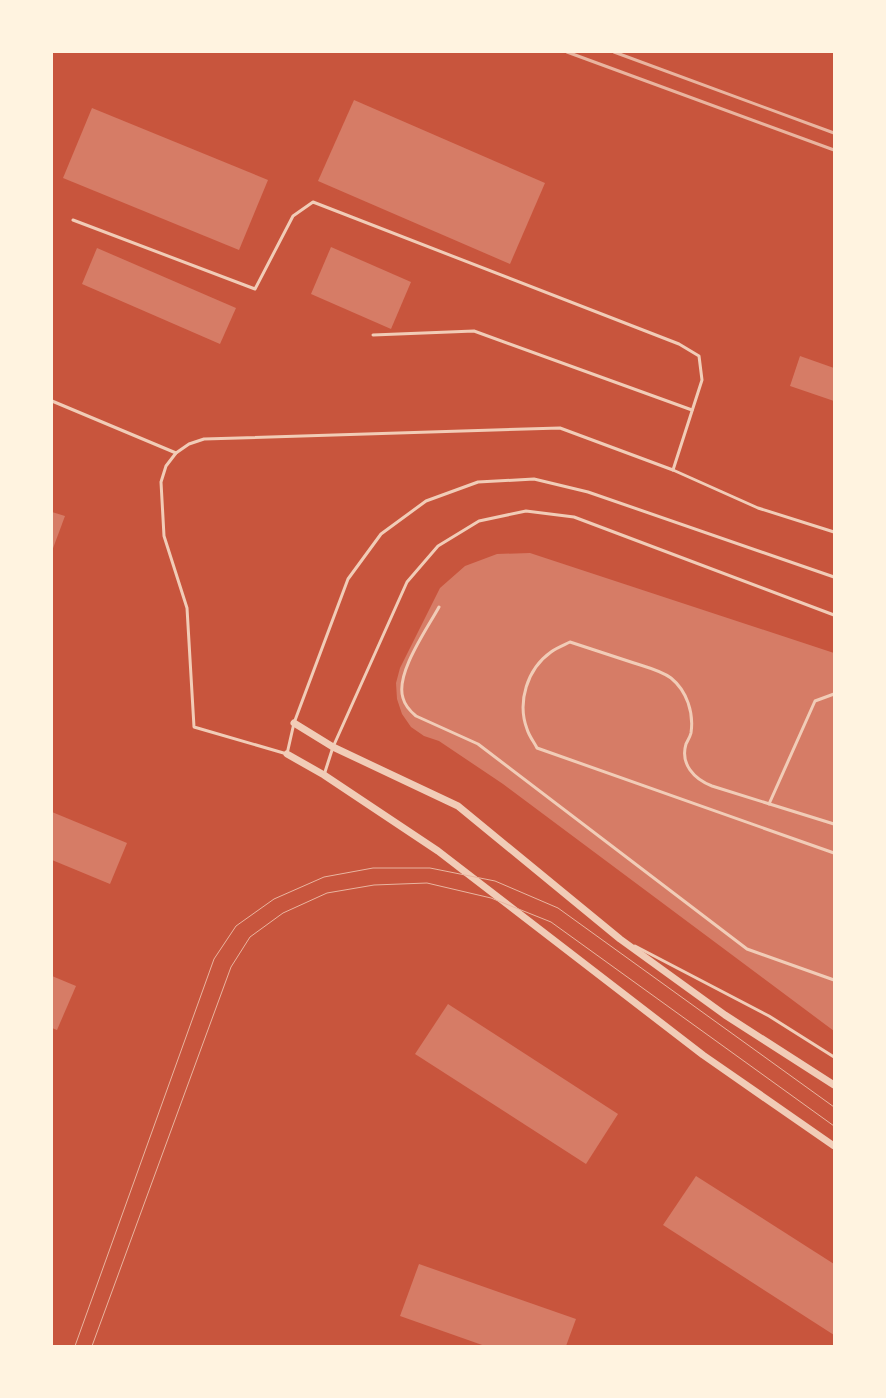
<svg xmlns="http://www.w3.org/2000/svg" width="886" height="1398" viewBox="0 0 886 1398" font-family="Arial,sans-serif">
	<rect width="100%" height="100%" fill="#c8553d"/>
	<g fill="#d67c66">
		<path d="M354,100l191,83 -35,81 -192,-83z"/>
		<path d="M92,108l176,72 -29,70 -176,-72z"/>
		<path d="M331,247l80,35 -20,47 -80,-35z"/>
		<path d="M97,248l139,60 -16,36 -138,-60z"/>
		<path d="M800,356l34,12v33l-44,-15z"/>
		<path d="M52,512l13,4 -13,35z"/>
		<path d="M530,553l304,100v378l-331,-247 -64,-43 -15,-5 -13,-9 -9,-13 -5,-15 -1,-16 4,-15 40,-80 25,-22 32,-12z"/>
		<path d="M52,812l75,31 -17,41 -58,-24z"/>
		<path d="M52,976l24,10 -19,44 -5,-2z"/>
		<path d="M448,1004l170,110 -32,50 -171,-110z"/>
		<path d="M696,1176l138,88v71l-171,-110z"/>
		<path d="M419,1264l157,55 -10,27h-81l-85,-30z"/>
	</g>
	<g fill="none" stroke-linecap="round" stroke-linejoin="round">
		<g stroke="#f1ccb7" stroke-width="3">
			<path d="M73,220l182,69 38,-73 20,-14 366,142 20,12 3,24 -29,90"/>
			<path d="M373,335l101,-4 218,79"/>
			<path d="M52,401l124,52"/>
			<path d="M834,532l-76,-24 -85,-38 -113,-42 -356,11 -15,5 -13,9 -10,13 -5,16 3,54 23,72 7,119 93,27 7,-31 54,-144 33,-45 45,-33 52,-19 56,-3 54,13 246,85"/>
			<path d="M439,607c-12,22 -44,67 -36,91 2,8 7,13 13,18l62,28 269,205 87,31"/>
			<path d="M324,775l9,-28 74,-165 31,-36 41,-25 47,-10 48,6 260,98"/>
			<path d="M769,804l46,-103 19,-7"/>
			<path d="M834,824l-122,-38c-18,-7 -32,-22 -26,-42 2,-4 4,-7 5,-11 3,-20 -4,-42 -20,-55 -11,-8 -25,-11 -37,-15 -21,-7 -43,-14 -64,-21 -6,3 -14,6 -19,10 -24,17 -34,50 -24,77 2,7 7,13 10,19l297,105"/>
			<path d="M635,946l134,70 65,41"/>
		</g>
		<g stroke="#f1ccb7" stroke-width="7">
			<path d="M294,723l39,24 125,59 162,133 105,76 109,70"/>
			<path d="M287,754l37,21 114,76 265,204 131,91"/>
		</g>
		<g stroke="#e9b49f" stroke-width="1">
			<path d="M75,1346l139,-387 22,-33 38,-27 50,-22 49,-9h57l65,13 63,27 276,199"/>
			<path d="M92,1346l139,-379 19,-30 33,-24 44,-20 47,-8 53,-2 64,15 60,24 283,204"/>
		</g>
		<g stroke="#e9b49f" stroke-width="3">
			<path d="M567,52l267,98"/>
			<path d="M614,52l220,81"/>
		</g>
	</g>
	<rect width="886" height="1398" fill="none" stroke="#fff3e0" stroke-width="106"/>
</svg>
